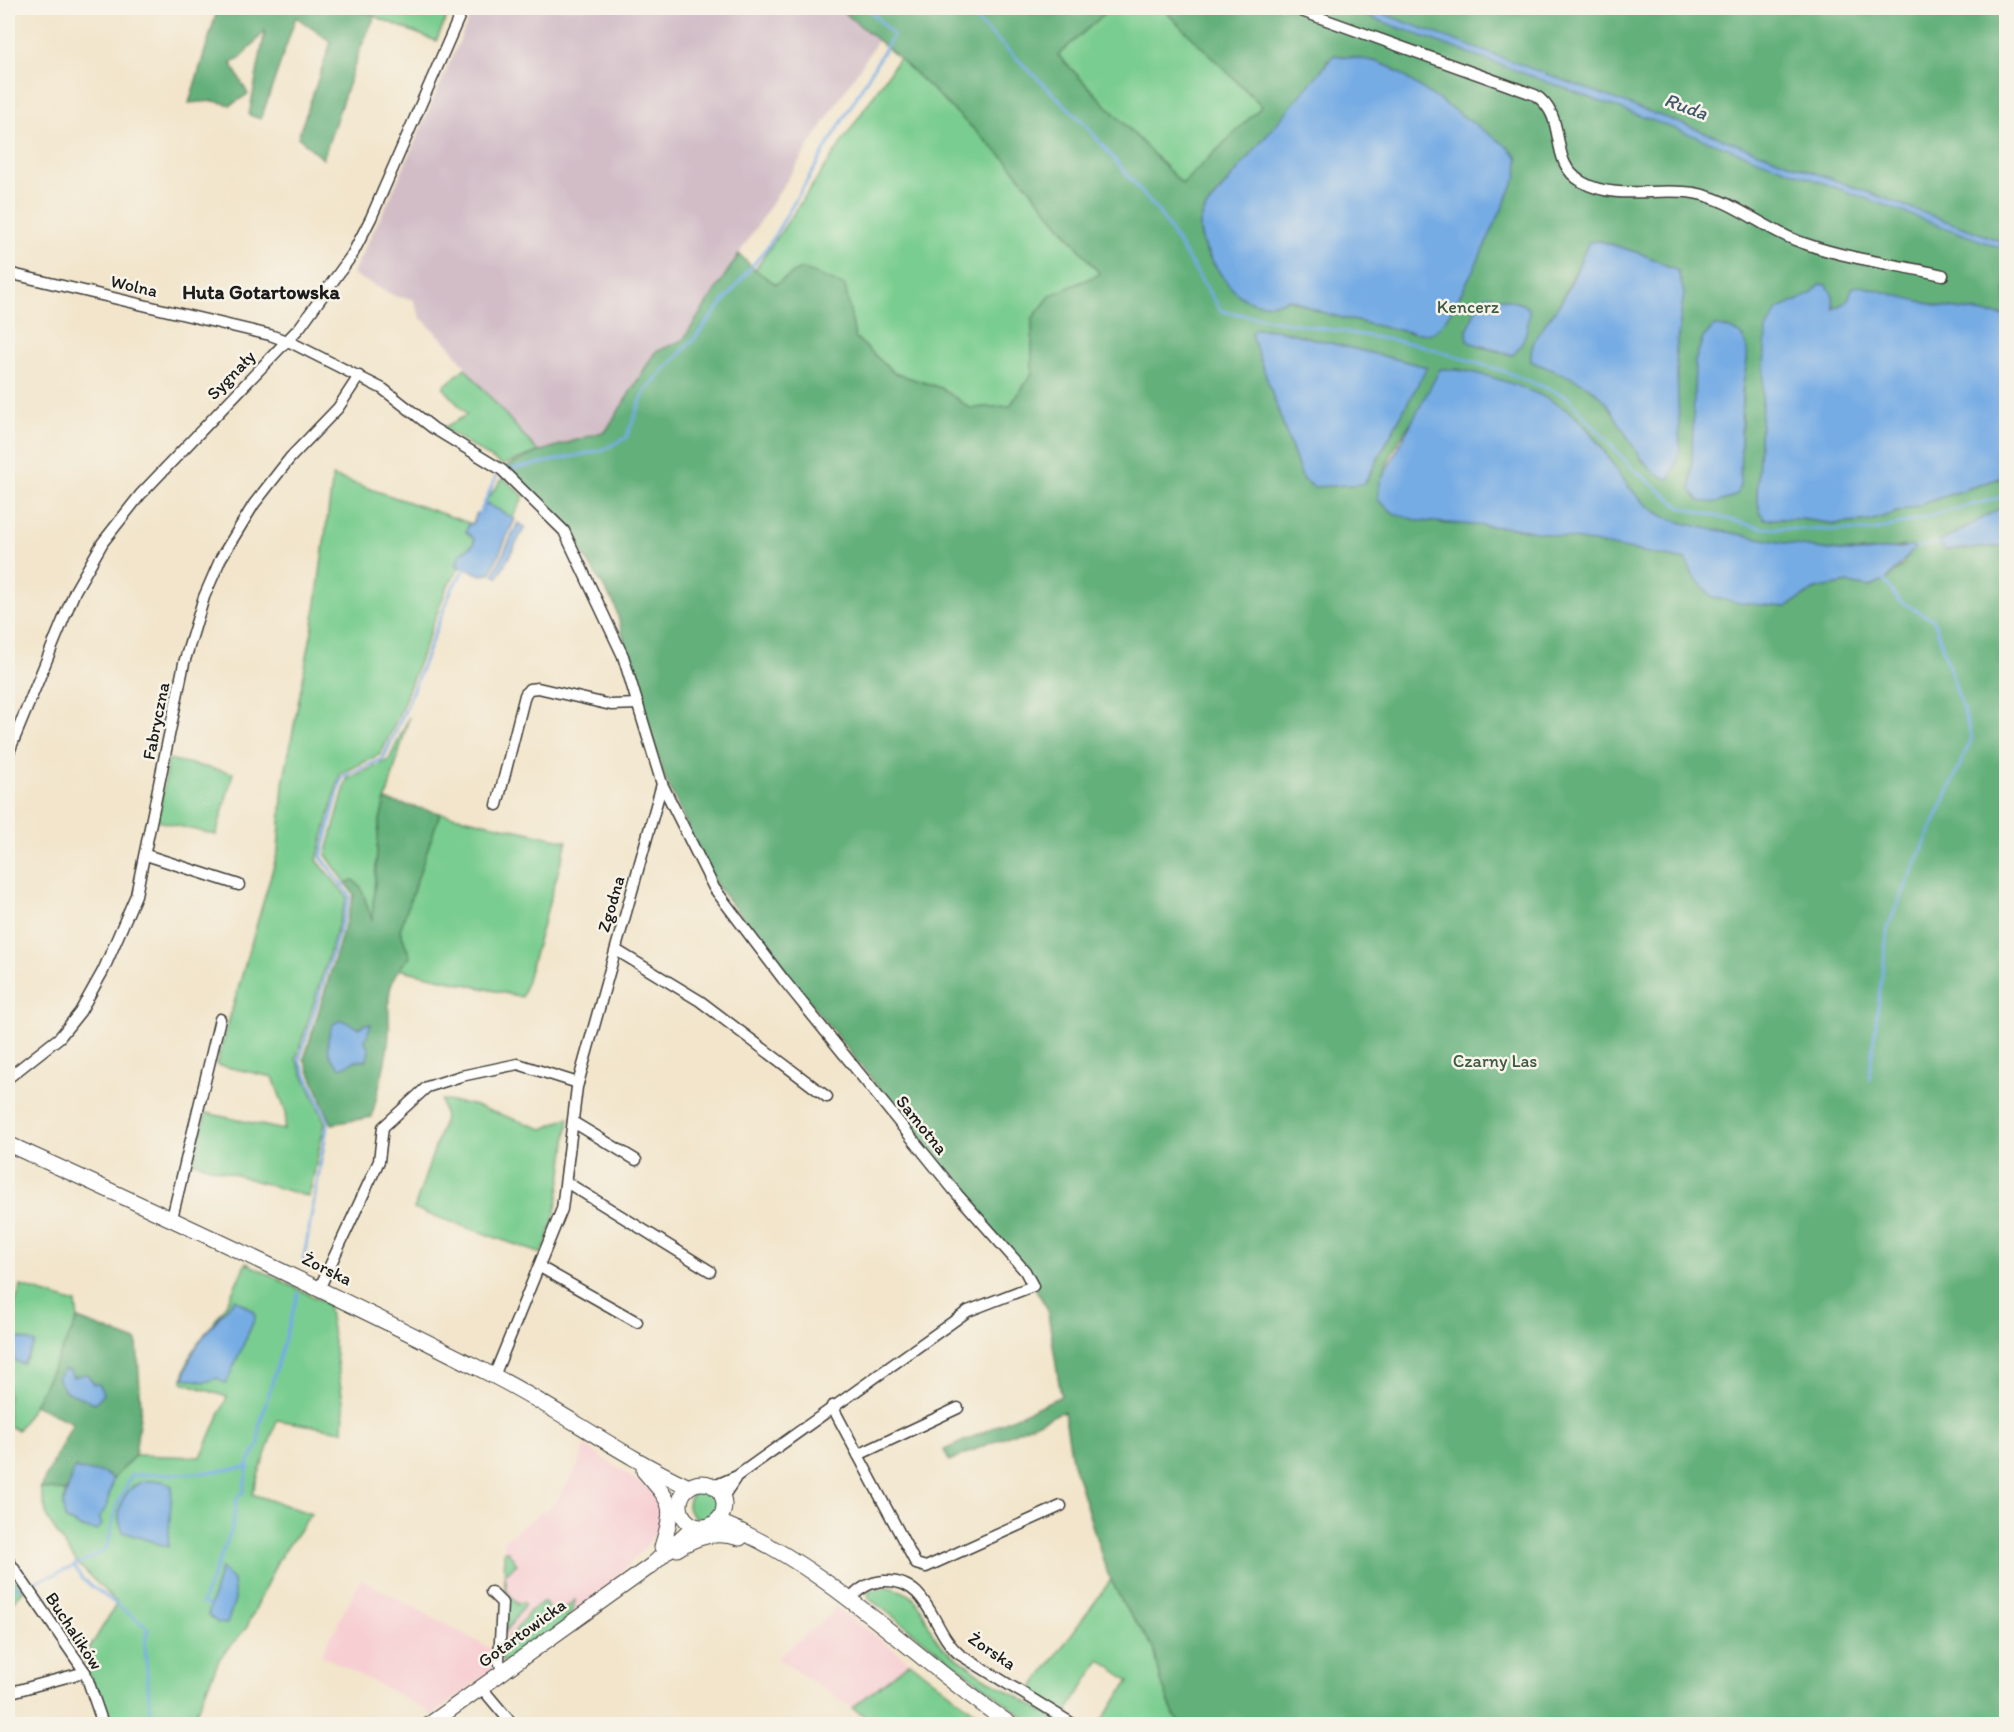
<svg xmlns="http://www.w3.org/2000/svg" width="2014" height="1732" viewBox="0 0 2014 1732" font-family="Itim,sans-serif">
	<rect width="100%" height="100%" fill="#f7f3e8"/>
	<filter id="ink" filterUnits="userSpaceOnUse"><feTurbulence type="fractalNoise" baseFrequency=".0167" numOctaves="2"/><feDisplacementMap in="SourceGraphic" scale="12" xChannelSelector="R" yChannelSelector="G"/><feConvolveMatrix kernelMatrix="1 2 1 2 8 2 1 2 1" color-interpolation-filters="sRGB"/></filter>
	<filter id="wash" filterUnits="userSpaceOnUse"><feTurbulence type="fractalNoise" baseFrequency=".008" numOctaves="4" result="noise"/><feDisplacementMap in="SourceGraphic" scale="24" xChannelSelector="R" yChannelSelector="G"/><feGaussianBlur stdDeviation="1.35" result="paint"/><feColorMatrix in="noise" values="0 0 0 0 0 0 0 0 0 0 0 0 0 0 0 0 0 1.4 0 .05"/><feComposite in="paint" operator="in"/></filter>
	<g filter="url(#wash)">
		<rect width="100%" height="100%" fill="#f2e5cb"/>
		<g fill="#f7cfd3">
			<path d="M585,1446l66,44 9,10 4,16 -2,10 -21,26 -36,36 -99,74 -2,-122 52,-38 22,-36z"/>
			<path d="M361,1579l132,71 -1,20 -60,46 -8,-8 -103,-53z"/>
			<path d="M834,1606l76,56 -58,46 -75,-50 54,-44z"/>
		</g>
		<path fill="#d2bdc7" d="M474,8h365l39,32 -195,300 -28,12 -49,79 -68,21 -45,-49 -43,-57 -29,-28 -8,-19 -16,-2 -45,-23 38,-76z"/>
		<g fill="#7acd90" stroke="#4b7456" stroke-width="1.5">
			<path d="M354,8h97l-15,33z"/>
			<path d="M1111,8h51l100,98 -80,78 -124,-129z"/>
			<path d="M899,58l108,103 93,113 -49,21 -19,24v55l-22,32 -40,2 -29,-20 -47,-15 -39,-36 -10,-51 -69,-2 -21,-14z"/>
			<path d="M465,368l73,84 -36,13 -59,-37 24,-13 -24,-28z"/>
			<path d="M333,476l136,47 -3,9 8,7v5l-14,10 -4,11 4,2 -13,20 -48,128 -18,39 -41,20 -23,86 30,37 -51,162 29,63 -16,75 -116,-35 13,-49 78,17 2,-17 -13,-36 -57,-12 62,-214 5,-67 30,-159z"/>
			<path d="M503,478l21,18 -12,23 -26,-12 -1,-5z"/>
			<path d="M409,717l-30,107 -7,99 -19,-43 -7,3 -20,-28 21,-76 42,-19z"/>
			<path d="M168,759l65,14 -17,62 -58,-14z"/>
			<path d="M440,813l127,28 -45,156 -124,-28 12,-12 -10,-27 20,-65z"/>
			<path d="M441,1100l32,5 70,24 26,-12c-6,47 -9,93 -27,137l-128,-45 31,-91z"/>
			<path d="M246,1263l82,41 16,104 -1,23 -66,-11 -25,74 59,20 -33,46 -31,67 -27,31 -29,66h-82l-26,-65 34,-56 -41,-41 -28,-42 -8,-32 26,3 -3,14 36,12 7,-9 7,-29 22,-24 66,2 26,-60 -45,-15c7,-35 23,-45 41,-73 9,-13 15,-31 23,-46z"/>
			<path d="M21,1286l55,17 2,16 -44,86 -16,25 -10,-4v-101z"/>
			<circle cx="703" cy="1505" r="15"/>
			<path d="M504,1551h4l9,13 -12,10 2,17 10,13 6,-2 2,3 -22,30 3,-15z"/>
			<path d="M8,1568l16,22 -16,17z"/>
			<path d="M1111,1580l14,27 29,41 7,33 13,34 8,9h-83l30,-43 -29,-21 -34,53 -36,-22z"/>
			<path d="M888,1587c43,8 31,36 55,60l38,28 83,49h-29l-6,-3 -160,-123 -1,-7z"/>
			<path d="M575,1600c-3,29 -47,48 -69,62h-4v-14l28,-37 14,-9 11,15z"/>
			<path d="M910,1662l80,62h-111l-27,-16z"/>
		</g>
		<g fill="#63b07a" stroke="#40664b" stroke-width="1.5" fill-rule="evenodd">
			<path d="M218,8h136l21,8 -16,36 -36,107 -25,-22 33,-95 -35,-25 -35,102 -12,-4 16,-84 -25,28 -9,4 17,31 -17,11 -17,-4 -25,2z"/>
			<path d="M839,8h272l-53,47 124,129 80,-78 -100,-98h844v308l-64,-9 -89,-20 -6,15 -13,7 -1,-13 -69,78 -7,122 3,16 5,7h35l36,5 34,-3 136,-45v29l-43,25 -18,20 61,-4v1178h-824l-8,-9 -13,-34 -7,-33 -29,-41 -19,-37 -34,-110 -8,-49 -115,50 -5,-11 117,-54 -14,-88 -22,-37 -312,-390 -48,-103 -25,-75 -25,-98 -50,-80 -60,-58 33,-15 68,-21 49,-79 28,-12 56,-86 16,16 21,14 25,-16 44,18 10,51 39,36 47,15 29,20 40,-2 22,-32v-55l19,-24 49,-21 -93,-113 -108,-103zM1352,57l38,10 117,80 11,11 -2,18 -50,106 -55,51 -93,-22 -28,-12 -46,-1c-18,-19 -45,-43 -44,-72 0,-6 4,-13 6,-18l116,-137 6,-12zM1600,241l42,13 36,17 6,22 -8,57 1,67 -33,46 -40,-64 -14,-11 -41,-70 11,-14 29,-62zM1490,295l32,9 -9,51 -32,-8 -14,-16 14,-33zM1255,329l23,1 148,37 -61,117 -32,1 -30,-5 -51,-145zM1745,343l2,16 -4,27 -2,65 -42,50 -8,-12 3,-85zM1456,369c38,7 97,26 125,53 28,27 42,70 77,91 23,14 53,15 79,21 55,11 111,25 167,12v18l-19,17 -15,6 -22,-4 -33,6 -29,18 -92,-30 -8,-17 -128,-26 -74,-10h-39l-67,-24c4,-50 46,-96 78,-131z"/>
			<path d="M385,800l55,13 -40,117 10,27c-32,32 -17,49 -22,87 -3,24 -11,49 -16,73l-40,7 -28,-65 50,-164 -8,-12 7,-3 8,7 11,33 7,-96z"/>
			<path d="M78,1319l59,22 4,66 -6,48 -22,24 -9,-6 -29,-4 -9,22 -26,-3 33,-65 -39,-18z"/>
		</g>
		<g fill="#76ace4" stroke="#496480" stroke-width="1.5">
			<path d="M1345,8h22l639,235v7z"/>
			<path d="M1334,55l40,6 16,6 118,80 10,11 -1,18c-12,25 -65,150 -85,157 -13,4 -96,-16 -113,-22 -10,-3 -19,-9 -29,-12 -15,5 -29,8 -45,0 -17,-9 -46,-53 -45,-73 0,-6 4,-13 6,-18z"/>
			<path d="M1600,241l42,13 36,17 6,22 -8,57 4,100 -10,29c-27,-2 -49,-59 -66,-79 -16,-20 -50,-28 -73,-39 -2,-24 16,-37 28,-56 13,-19 20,-43 30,-63z"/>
			<path d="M1820,284l7,1 6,11 1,13 13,-7 6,-15 8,-1 81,21 64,9v160l-136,45 -34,3 -36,-5h-35l-5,-7 -3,-16 9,-166 11,-20 34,-16z"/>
			<path d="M1490,295l32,9 7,5c0,17 -3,33 -16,46l-45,-13 -1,-11 14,-34z"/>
			<path d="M1714,326c11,1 26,3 31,16 6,15 -2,34 -3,50 -1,31 -1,62 -2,93l-3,9c-13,8 -22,10 -38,7l-8,-12 4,-128 8,-23z"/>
			<path d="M1255,329l23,1 149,37 -63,117 -50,3 -11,-7 -52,-146z"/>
			<path d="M1440,369c40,0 114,25 142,54 26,27 42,70 76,90 23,13 53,15 79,21 38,7 77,16 116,18 22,1 42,-6 63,-5l-31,34 -15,6 -22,-4 -33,6 -29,18 -47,-4 -27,-6 -18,-20 -8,-17 -171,-32 -96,-7 -24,-7 -17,-14 2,-18z"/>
			<path d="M486,503l29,16 -25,55 -9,1 -25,-10 4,-11 14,-10v-5l-8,-7 3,-9 3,1 5,-11h4z"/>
			<path d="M2006,505v41l-61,4 -7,-7z"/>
			<path d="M518,523l7,4 -27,50 -5,-2z"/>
			<path d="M341,1020l18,8 6,-4h6l-6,17 4,9 -2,10 -12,1 -14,7c-16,-11 -16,-27 -8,-44z"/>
			<path d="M235,1299l20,13v6l-29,66 -9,-6 -12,4 -21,-4c5,-30 32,-57 51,-79z"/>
			<path d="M20,1338l15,5 -12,21 -8,-3c-4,-9 -3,-16 5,-23z"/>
			<path d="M64,1370h6l2,7 15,-3 7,10h5l4,10 -8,9 -30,-12 -8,-13z"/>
			<path d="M74,1469l30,4 9,6 -7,29 -7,9 3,8 -6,5 -14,-2 -17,-9 -2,-14z"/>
			<path d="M145,1481h18l9,5 -4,61 -45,-15c-10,-19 0,-45 22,-51z"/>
			<path d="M221,1568l12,12 2,19 -8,25 -9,-1 -10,-8z"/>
		</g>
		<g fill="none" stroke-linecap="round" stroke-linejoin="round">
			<g stroke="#76ace4" stroke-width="3">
				<path d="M964,8l120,115 76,91 61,97 195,33 90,28 60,24 66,72 48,39 82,21 111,3 133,-35"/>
				<path d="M509,470l93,-20 24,-12 19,-47 48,-51 76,-95 124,-210 -25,-27"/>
				<path d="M479,515l17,-38"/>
				<path d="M1916,547l22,-4"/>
				<path d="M1869,1079l19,-153 84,-188 -38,-118 -36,-20 -13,-19"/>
				<path d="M303,1263l25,-142 -29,-61 51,-164 -29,-39 21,-80 41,-18 23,-51 46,-120 14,-21"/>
				<path d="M74,1565l8,14 66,49 -3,16 6,80"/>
				<path d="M8,1581l11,7"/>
				<path d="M28,1582c16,-1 68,-24 79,-35l10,-42 15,-30 69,-2 48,-6"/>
				<path d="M209,1605l-7,-2 30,-74 5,-31 6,-6 6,-31 10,-16v-18l39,-133"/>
			</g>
		</g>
	</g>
	<g filter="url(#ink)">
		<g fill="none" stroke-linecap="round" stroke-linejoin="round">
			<g stroke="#3c3a36" stroke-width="13">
				<g id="street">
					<path d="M1293,8l242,87c35,23 11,66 47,87 33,19 76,5 112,11 41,7 73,39 112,51 43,15 92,21 137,31"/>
					<path d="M8,273l262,62 22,8 91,46 50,39 69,42 62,61 59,125 39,128 52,104 69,91 174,215 68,77 8,15 -65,25 -231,165 -23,10"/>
					<path d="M8,754l67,-163 28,-49 37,-47 160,-168 52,-72 19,-37 92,-210"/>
					<path d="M497,805l28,-110 4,-6 9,-1 73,17 27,-1"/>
					<path d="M146,855l93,30"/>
					<path d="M616,950l84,51 127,96"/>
					<path d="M8,1078l52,-41 20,-25 23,-41 33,-76 48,-232 20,-66 17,-39 33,-54 36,-46 48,-50 21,-32"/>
					<path d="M573,1122l63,38"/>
					<path d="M566,1182l144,89"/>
					<path d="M172,1218l48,-199"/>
					<path d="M540,1267l97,55"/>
					<path d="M320,1287l59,-126 4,-34 44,-40 34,-11 57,-12 60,19"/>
					<path d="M494,1376l68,-167 15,-122 85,-303"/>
					<path d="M832,1406l84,158 10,3 135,-61"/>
					<path d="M858,1455l100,-47"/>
					<path d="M723,1497l12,-18"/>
					<path d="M8,1560l77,112 18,52"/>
					<path d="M491,1592l11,11 -3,57 3,12"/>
					<path d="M849,1601c9,-12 20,-19 35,-20 46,-2 47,49 75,73l114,70"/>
					<path d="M481,1687l31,37"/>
					<path d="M8,1693l77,-21"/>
				</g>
			</g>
			<g stroke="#3c3a36" stroke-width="17">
				<g id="secondary">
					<path d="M8,1144c163,74 324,149 484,231 67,34 128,80 197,112"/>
					<path d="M644,1471c29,34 31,33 18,76"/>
					<circle cx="702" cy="1505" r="22"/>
					<path d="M717,1521c112,44 195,137 293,203"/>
					<path d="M677,1549c20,-13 39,-18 63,-11"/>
					<path d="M430,1724l222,-159 42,-39"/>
				</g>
			</g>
			<use href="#street" stroke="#fff" stroke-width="10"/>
			<use href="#secondary" stroke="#fff" stroke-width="15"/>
		</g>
	</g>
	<g text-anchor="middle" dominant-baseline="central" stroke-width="5" stroke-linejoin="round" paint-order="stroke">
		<g font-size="18" fill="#1c1c1c" stroke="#f7f3e8">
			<text transform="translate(134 286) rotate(13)">Wolna</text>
			<text transform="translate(231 375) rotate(-46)">Sygnały</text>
			<text transform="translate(156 721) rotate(-79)">Fabryczna</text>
			<text transform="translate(611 904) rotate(-74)">Zgodna</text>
			<text transform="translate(922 1125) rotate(51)">Samotna</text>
			<text transform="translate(327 1269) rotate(26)">Żorska</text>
			<text transform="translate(74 1631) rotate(57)">Buchalików</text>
			<text transform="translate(522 1633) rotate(-36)">Gotartowicka</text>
			<text transform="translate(992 1651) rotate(34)">Żorska</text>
		</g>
		<g font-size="18" fill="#3d5a45" stroke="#f7f3e8">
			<text x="1468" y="307">Kencerz</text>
			<text x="1495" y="1061">Czarny Las</text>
		</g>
		<g font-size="20" font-style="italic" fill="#40566c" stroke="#f7f3e8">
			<text transform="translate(1686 106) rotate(20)">Ruda</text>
		</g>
		<g font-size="20" font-weight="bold" fill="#1c1c1c" stroke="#f7f3e8">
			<text x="261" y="292">Huta Gotartowska</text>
		</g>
	</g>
	<rect width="2014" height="1732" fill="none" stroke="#f7f3e8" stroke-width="30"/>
</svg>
